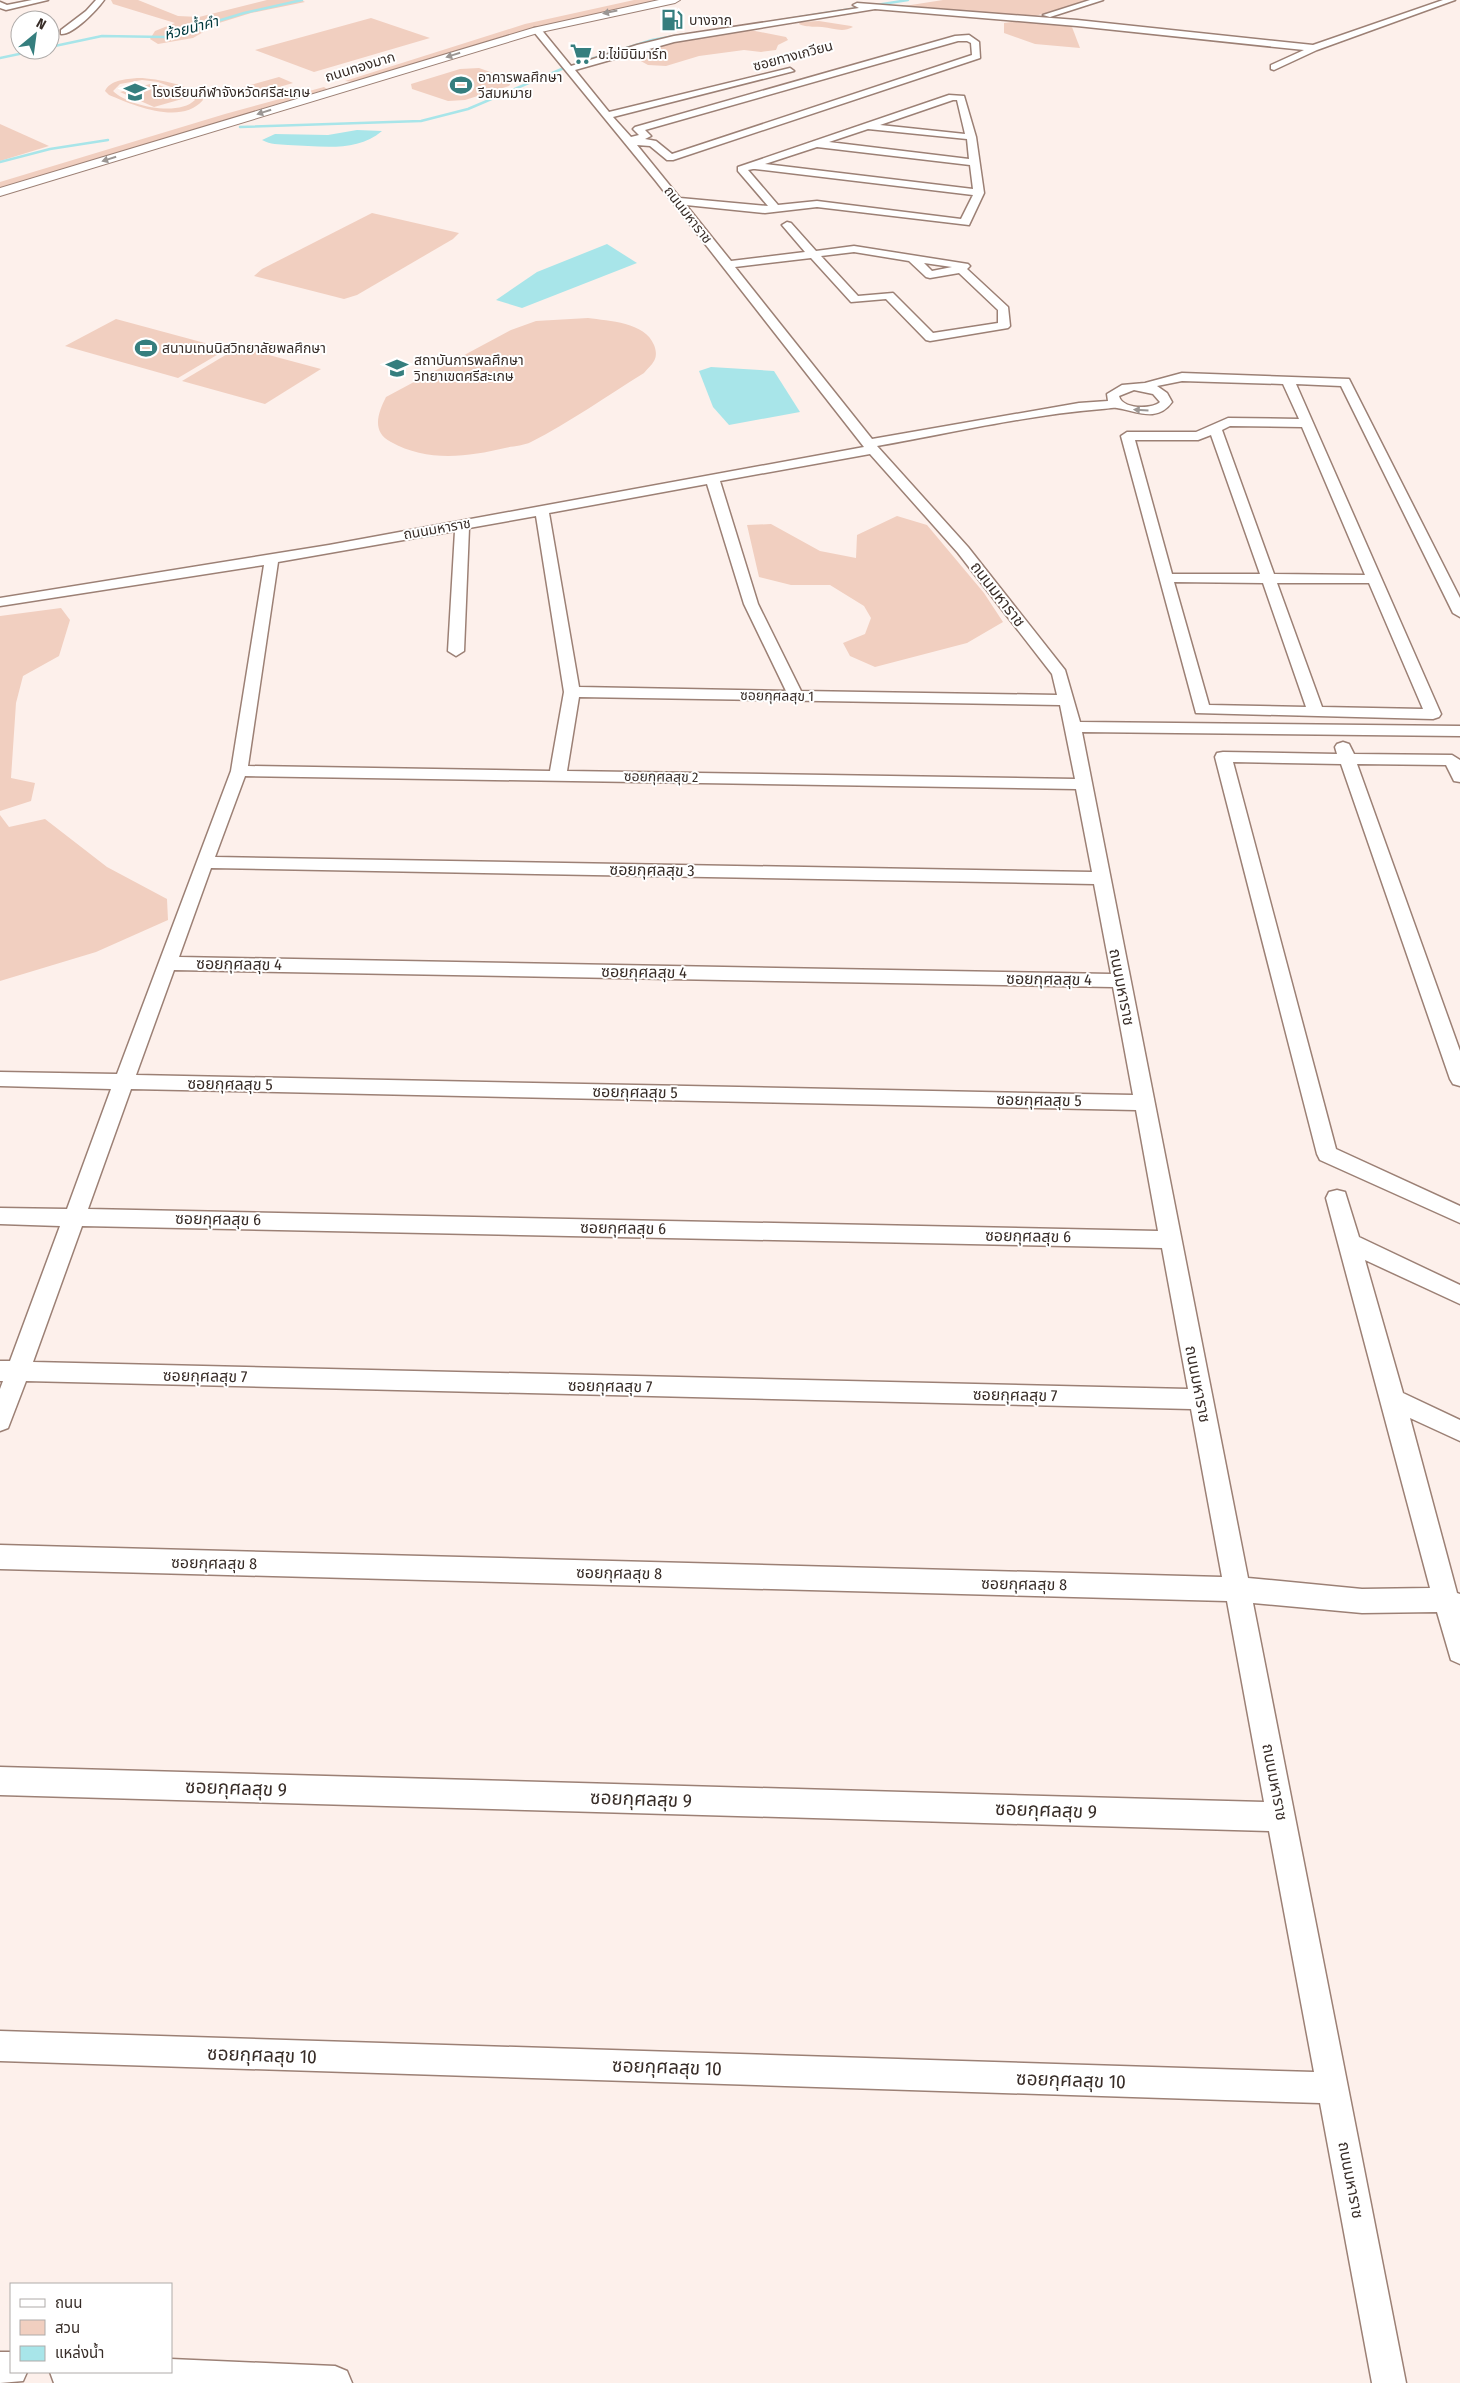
<svg xmlns="http://www.w3.org/2000/svg" width="1460" height="2383" viewBox="0 0 1460 2383" font-family="'Fira Sans Condensed','Noto Sans Thai',sans-serif">
	<rect width="100%" height="100%" fill="#fdf0eb"/>
	<g fill="#f1cfc0" fill-rule="evenodd">
		<path d="M111,0h27l40,16 21,1 68,-17h34l4,2 -54,11 -32,10 -26,15 -35,6 -8,-5 5,-8 20,-8 -62,-19z"/>
		<path d="M634,0h23l-120,27 -183,55 -9,-1 180,-57z"/>
		<path d="M943,0h149l-57,16 -137,-9z"/>
		<path d="M371,18l59,20 -116,34 -59,-22z"/>
		<path d="M819,21l32,5 2,1c-11,6 -19,1 -31,0 -9,-1 -14,1 -23,-3l1,-2z"/>
		<path d="M1018,21l45,3 9,3 8,21 -45,-4 -31,-11v-10z"/>
		<path d="M750,30l36,7 2,3 -10,5 -2,5 -15,2 -17,-2 -45,6 -33,10 -18,-1 -20,-11 31,-10z"/>
		<path d="M479,68l34,12 -4,6 -44,14 -17,1 -36,-12 -1,-5 49,-15z"/>
		<path d="M279,77l14,6 -52,15 -15,-6z"/>
		<path d="M137,78c13,-1 63,8 66,22 -22,26 -70,5 -94,-5l-4,-4c5,-11 21,-12 32,-13zM142,80l16,2 34,13 3,5c-17,17 -67,6 -82,-9l7,-7z"/>
		<path d="M154,83l35,14 -35,10 -34,-15z"/>
		<path d="M324,87l3,2 -327,100v-7l225,-68z"/>
		<path d="M0,124l49,22 -49,15z"/>
		<path d="M372,213l87,20 -6,6 -96,56 -13,4 -90,-23 8,-7z"/>
		<path d="M588,318c21,3 57,4 66,27 2,5 3,11 0,16 -2,4 -7,8 -10,12 -36,22 -75,50 -113,69 -8,4 -18,4 -26,6 -37,9 -79,14 -114,-6 -20,-10 -13,-29 -5,-45l125,-67 25,-9z"/>
		<path d="M116,319l111,30 -49,29 -113,-32z"/>
		<path d="M239,347l82,22 -56,35 -83,-23z"/>
		<path d="M897,516l30,9 57,68 19,29 -36,21 -92,24 -25,-11 -7,-13 22,-9 6,-16 -7,-12 -34,-21h-39l-32,-8 -12,-52 24,-1 49,27 36,7 1,-23z"/>
		<path d="M61,608l9,12 -11,36 -36,20 -7,27 -5,75 24,5 -4,18 -31,10v-195z"/>
		<path d="M0,815l9,12 36,-8 62,48 60,32 1,21 -72,32 -96,29z"/>
	</g>
	<g fill="#a8e5e9">
		<path d="M357,130l25,1c-26,22 -62,15 -94,14 -10,-1 -17,0 -26,-5l13,-6 53,1z"/>
		<path d="M607,244l30,19 -115,45 -26,-8 41,-28z"/>
		<path d="M711,367l63,4 26,41 -71,13 -16,-18 -14,-36z"/>
	</g>
	<g fill="none" stroke-linecap="round" stroke-linejoin="round">
		<g stroke="#a8e5e9" stroke-width="2.5">
			<path d="M775,21l133,-21"/>
			<path d="M50,47l52,-11 63,1 79,-24 58,-13"/>
			<path d="M0,58l38,-8"/>
			<path d="M578,63l74,-23 34,-6"/>
			<path d="M240,127l181,-6 47,-12 96,-41"/>
			<path d="M0,162l50,-13 58,-9"/>
		</g>
		<g stroke="#9c8075" stroke-width="3">
			<g id="minor">
				<path d="M32,0h16l-42,10 -6,-2v-6l7,3z"/>
				<path d="M96,0h8c-7,10 -31,35 -43,34v-4l25,-19z"/>
				<path d="M1090,0h13l-53,17 -7,-2z"/>
				<path d="M1443,0h12l-138,50 -43,20 -3,-1v-4l33,-15 -227,-24 -202,-17 -201,33 -99,28 34,42 181,-44 4,3 -181,46 18,20 8,-2 -6,-6 2,-2 320,-91 14,-1 10,7 1,16 -307,102h-6l-17,-14 -13,-1 43,53 88,8 -30,-35v-4l211,-72 15,1 12,41 8,56 -15,32 -152,-18 -52,6 -79,-8 45,56 74,-9 -23,-27 5,-3 4,1 25,28 38,-5 114,18 2,2 -3,3 41,38 2,19 -2,2 -78,13 -4,-1 -40,-41 -35,3 -40,-44 -76,9 137,172 207,-36 29,-2 -1,-7 15,-9 23,-2 37,-10 167,6 111,219v19l-7,-4 -112,-227 -45,-2 145,330 -2,3 -6,2 -237,-6 -75,-277 6,-4h69l32,-14 71,1 -16,-35 -101,-3 -25,5 10,7 5,9c-15,21 -35,9 -55,6 -5,-1 -10,1 -15,1 -75,6 -151,24 -225,37l91,101 97,123 15,52 380,4v10l-378,-4 166,846 114,11 68,-1 -104,-390 3,-6 8,-2 8,2 14,45 101,48v19l-95,-44 38,133 57,27v21l-50,-23 47,175 3,1v70l-9,-4 -14,-48 -75,1 -109,-10 153,780h-34l-52,-280 -1320,-42v-30l1314,41 -45,-241 -1269,-36v-28l1264,35 -37,-201 -1227,-32v-24l1222,32 -31,-168 -1165,-28 -18,47 -8,3v-42l3,-8h-3v-20h10l50,-135 -60,-2v-16l67,1 44,-120 -111,-3v-14l117,2 114,-303 33,-206 -264,41v-8l329,-53 535,-98 -209,-267 -121,-148v-4h6l31,38 66,-21 37,-9 185,-28 -6,-3 4,-2 220,17 236,25zM958,41h9l4,2 1,12 -300,99 -16,-13 -11,-2 6,-3 -6,-6zM953,100h4l8,34 -85,-9zM868,129l99,10 2,20 -140,-17zM817,147l153,18 3,24 -208,-25zM753,169h2l218,26 -12,24 -144,-18 -39,4 -30,-35zM854,252l55,9 17,16 4,1 29,-5 39,37v13l-65,10 -40,-40 -35,3 -37,-40zM924,263l28,4 -20,4zM1134,390l19,4 7,8c-9,8 -38,7 -41,-6zM1230,426l72,1 63,148 -91,-1 -52,-144zM1211,435l49,139h-88l-37,-134h63zM870,454l88,99 94,121 5,21 -256,-4 -43,-87 -38,-123zM707,484l37,120 42,87 -207,-4 -30,-174zM536,516l28,176 -14,79 -302,-5 30,-204 177,-31 -7,120 8,5 8,-5 5,-123zM1174,582l89,1 43,124 -97,-2zM1277,583h92l54,126 -101,-2zM579,697l481,8 15,74 -508,-8zM245,776l831,13 16,83 -877,-15zM211,868l883,16 17,90 -932,-17zM174,970l939,17 20,108 -997,-20zM131,1089l1005,21 22,121 -1070,-22zM82,1226l1080,22 26,141 -1155,-27z"/>
				<path d="M1343,742l6,2 5,10 98,1 8,5v22l-6,-1 -8,-16 -89,-1 103,287v35l-7,-2 -3,-5 -109,-315 -108,-2 103,387 124,57v17l-140,-63 -3,-6 -102,-397 2,-4 6,-1 114,2 -2,-7 2,-3z"/>
				<path d="M0,2352h11v20h16l-4,9 -23,2z"/>
				<path d="M171,2359l164,7 12,5 5,12h-298l-4,-11h121z"/>
			</g>
		</g>
		<g stroke="#9c8075" stroke-width="2">
			<path id="primary" d="M659,0h21l-5,3 -134,29 -541,164v-8l533,-160z"/>
		</g>
		<use href="#minor" fill="#fff" fill-rule="evenodd"/>
		<use href="#primary" fill="#fff" fill-rule="evenodd"/>
	</g>
	<defs><path id="oneway-solid" d="M-6-.8H1V-3.2L6.5 0L1 3.2V.8H-6Z" transform="scale(1.25)"/></defs>
	<g fill="#9b9693">
		<use href="#oneway-solid" transform="translate(610 12) rotate(168)"/>
		<use href="#oneway-solid" transform="translate(453 55) rotate(163)"/>
		<use href="#oneway-solid" transform="translate(264 112) rotate(163)"/>
		<use href="#oneway-solid" transform="translate(109 159) rotate(163)"/>
		<use href="#oneway-solid" transform="translate(1141 410) rotate(-177)"/>
	</g>
	<defs>
		<g id="fuel-bare" transform="scale(1.725)"><path d="M-5.5-6h7V0h2V4h1.3V-2.5L3-4.5l.8-.8L6-3V5H2.5V1h-1V6h-7ZM-4.2-4.7v3.2H.2V-4.7Z" fill="#357e7e" stroke="#fff" stroke-width="2.5" paint-order="stroke"/></g>
		<g id="supermarket-bare" transform="scale(1.725)"><path d="M-6-5.5h2.5l.6 2H6L4.5 2H-2.5L-4.4-4H-6ZM-1.5 3.2a1.3 1.3 0 1 0 .1 0ZM3 3.2a1.3 1.3 0 1 0 .1 0Z" fill="#357e7e" stroke="#fff" stroke-width="2.5" paint-order="stroke"/></g>
		<g id="stadium-bare" transform="scale(1.725)"><path d="M0-5a6.5 5 0 1 0 0 10a6.5 5 0 1 0 0-10ZM-3.5-1.8h7v3.6h-7Z" fill="#357e7e" stroke="#fff" stroke-width="2.5" paint-order="stroke"/></g>
		<g id="university-bare" transform="scale(1.725)"><path d="M0-5L7-2L0 1L-7-2ZM-4 1L0 2.5L4 1V4Q0 6-4 4Z" fill="#357e7e" stroke="#fff" stroke-width="2.5" paint-order="stroke"/></g>
	</defs>
	<g fill-rule="evenodd">
		<use href="#fuel-bare" x="672" y="20"/>
		<use href="#supermarket-bare" x="581" y="54"/>
		<use href="#stadium-bare" x="461" y="85"/>
		<use href="#university-bare" x="135" y="92"/>
		<use href="#stadium-bare" x="146" y="348"/>
		<use href="#university-bare" x="397" y="368"/>
	</g>
	<g text-anchor="middle" dominant-baseline="central" stroke-width="4" stroke-linejoin="round" paint-order="stroke">
		<g font-size="14" fill="#372c27" stroke="#fff" text-anchor="start">
			<text x="689" y="20">บางจาก</text>
			<text x="598" y="54">ข.ไข่มินิมาร์ท</text>
			<text x="478" y="77">อาคารพลศึกษา<tspan x="478" dy="16">วีสมหมาย</tspan></text>
			<text x="152" y="92">โรงเรียนกีฬาจังหวัดศรีสะเกษ</text>
			<text x="162" y="348">สนามเทนนิสวิทยาลัยพลศึกษา</text>
			<text x="414" y="360">สถาบันการพลศึกษา<tspan x="414" dy="16">วิทยาเขตศรีสะเกษ</tspan></text>
		</g>
		<g font-size="14" fill="#372c27" stroke="#fff">
			<text transform="translate(793 56) rotate(-15)">ซอยทางเกวียน</text>
			<text transform="translate(360 67) rotate(-17)">ถนนทองมาก</text>
			<text transform="translate(688 215) rotate(52)">ถนนมหาราช</text>
			<text transform="translate(437 529) rotate(-10)">ถนนมหาราช</text>
			<text transform="translate(777 696) rotate(1)">ซอยกุศลสุข 1</text>
			<text transform="translate(661 777) rotate(1)">ซอยกุศลสุข 2</text>
		</g>
		<g font-size="15" font-style="italic" fill="#00393d" stroke="#fff">
			<text transform="translate(191 28) rotate(-15)">ห้วยน้ำคำ</text>
		</g>
		<g font-size="16" fill="#372c27" stroke="#fff">
			<text transform="translate(998 594) rotate(52)">ถนนมหาราช</text>
			<text transform="translate(652 870) rotate(1)">ซอยกุศลสุข 3</text>
			<text transform="translate(239 964) rotate(1)">ซอยกุศลสุข 4</text>
			<text transform="translate(644 972) rotate(1)">ซอยกุศลสุข 4</text>
			<text transform="translate(1049 979) rotate(1)">ซอยกุศลสุข 4</text>
			<text transform="translate(1122 987) rotate(79)">ถนนมหาราช</text>
			<text transform="translate(230 1084) rotate(1)">ซอยกุศลสุข 5</text>
			<text transform="translate(635 1092) rotate(1)">ซอยกุศลสุข 5</text>
			<text transform="translate(1039 1100) rotate(1)">ซอยกุศลสุข 5</text>
			<text transform="translate(218 1219) rotate(1)">ซอยกุศลสุข 6</text>
			<text transform="translate(623 1228) rotate(1)">ซอยกุศลสุข 6</text>
			<text transform="translate(1028 1236) rotate(1)">ซอยกุศลสุข 6</text>
			<text transform="translate(205 1376) rotate(1)">ซอยกุศลสุข 7</text>
			<text transform="translate(1198 1384) rotate(79)">ถนนมหาราช</text>
			<text transform="translate(610 1386) rotate(1)">ซอยกุศลสุข 7</text>
			<text transform="translate(1015 1395) rotate(1)">ซอยกุศลสุข 7</text>
			<text transform="translate(214 1563) rotate(1)">ซอยกุศลสุข 8</text>
			<text transform="translate(619 1573) rotate(1)">ซอยกุศลสุข 8</text>
			<text transform="translate(1024 1584) rotate(1)">ซอยกุศลสุข 8</text>
			<text transform="translate(1275 1782) rotate(79)">ถนนมหาราช</text>
			<text transform="translate(1351 2180) rotate(79)">ถนนมหาราช</text>
		</g>
		<g font-size="19" fill="#372c27" stroke="#fff">
			<text transform="translate(236 1788) rotate(2)">ซอยกุศลสุข 9</text>
			<text transform="translate(641 1799) rotate(2)">ซอยกุศลสุข 9</text>
			<text transform="translate(1046 1810) rotate(2)">ซอยกุศลสุข 9</text>
			<text transform="translate(262 2055) rotate(2)">ซอยกุศลสุข 10</text>
			<text transform="translate(667 2067) rotate(2)">ซอยกุศลสุข 10</text>
			<text transform="translate(1071 2080) rotate(2)">ซอยกุศลสุข 10</text>
		</g>
	</g>
	<rect x="10" y="2283" width="162" height="90" fill="#ffffff" stroke="#afaba9"/>
	<rect x="20" y="2299" width="25" height="8" fill="#ffffff" stroke="#afaba9"/>
	<text x="55" y="2308" font-size="15" fill="#372c27">ถนน</text>
	<rect x="20" y="2320" width="25" height="15" fill="#f1cfc0" stroke="#afaba9"/>
	<text x="55" y="2333" font-size="15" fill="#372c27">สวน</text>
	<rect x="20" y="2346" width="25" height="15" fill="#a8e5e9" stroke="#afaba9"/>
	<text x="55" y="2358" font-size="15" fill="#372c27">แหล่งน้ำ</text>
	<g transform="translate(35 35) rotate(29)"><circle r="24" fill="#ffffff" stroke="#afaba9"/>
	<path d="M0-4L9 19L0 12L-9 19Z" fill="#357e7e"/>
	<text y="-8" font-size="14" font-weight="bold" text-anchor="middle" fill="#372c27">N</text>
	</g>
</svg>
